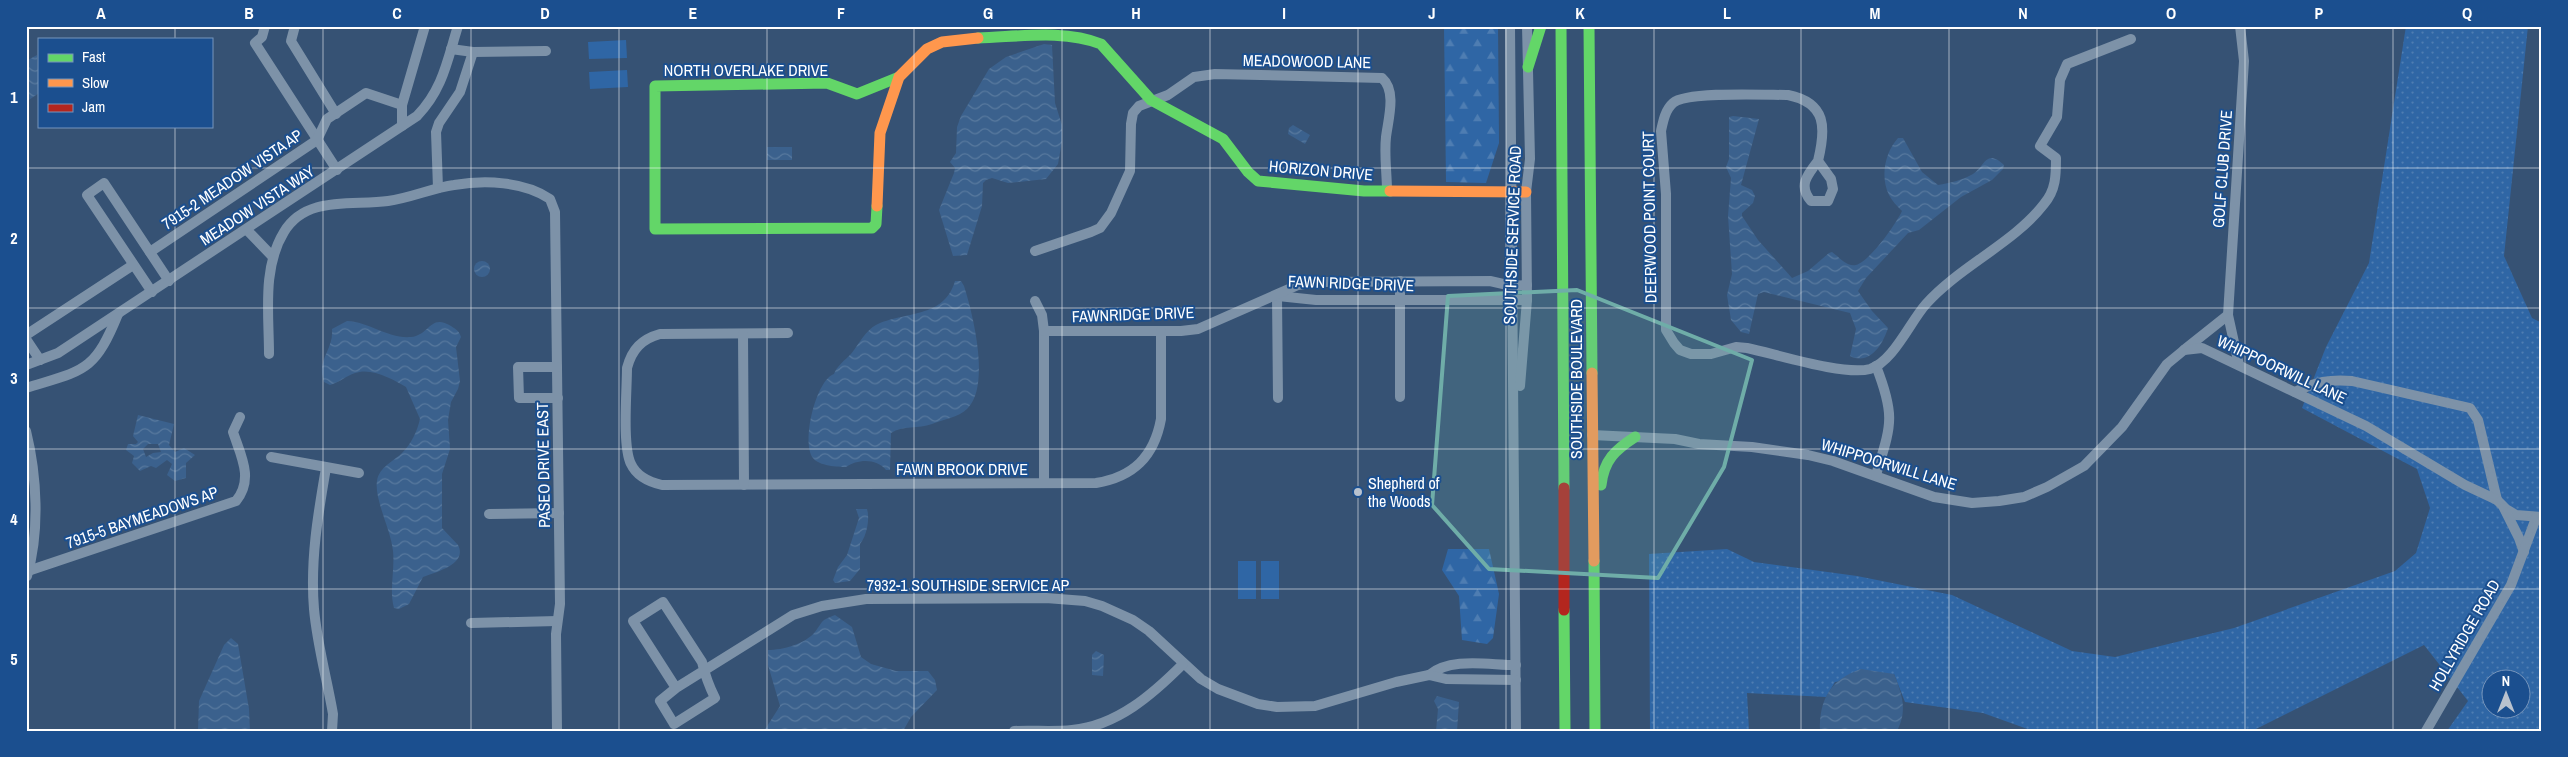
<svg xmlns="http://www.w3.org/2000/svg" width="2568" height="757" viewBox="0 0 2568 757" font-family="'Archivo Narrow',sans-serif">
	<defs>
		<pattern id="grass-dots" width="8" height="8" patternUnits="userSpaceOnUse" patternTransform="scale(1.25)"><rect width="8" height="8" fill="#2f66a5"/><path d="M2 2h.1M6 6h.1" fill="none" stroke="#4e7db2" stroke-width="1.8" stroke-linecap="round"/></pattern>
		<pattern id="forest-firs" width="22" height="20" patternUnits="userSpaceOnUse" patternTransform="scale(1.25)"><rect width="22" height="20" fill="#2f66a5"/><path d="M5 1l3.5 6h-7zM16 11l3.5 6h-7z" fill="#4e7db2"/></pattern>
		<pattern id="water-waves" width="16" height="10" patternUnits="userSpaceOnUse" patternTransform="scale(1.25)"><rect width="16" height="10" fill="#3b618d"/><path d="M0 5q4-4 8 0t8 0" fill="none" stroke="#58799e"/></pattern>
	</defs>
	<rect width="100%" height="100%" fill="#365274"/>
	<path fill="url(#grass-dots)" fill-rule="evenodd" d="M2406,26h122l-24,230 28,62 10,5v408h-95l21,-30 -44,-56 -172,86h-219l-50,-18 -78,-11 -11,-28 -59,8 -9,15 -79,-4 2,38h-99l-1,-177 78,-5 27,13 103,14 95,19 120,56 43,6 119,-29 161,-57 21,-18 14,-45 -13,-39 -115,-61 24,-61 43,-84zM2490,680h30v30h-30z"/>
	<g fill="url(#forest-firs)">
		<path d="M1444,26h54l1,117 -13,40 -40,-1z"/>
		<path d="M1448,549h41l10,45 -6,44 -6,6 -25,-4 -3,-44 -17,-26z"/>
	</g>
	<g fill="#2f66a5">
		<path d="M626,40l1,18 -38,1 -1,-17z"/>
		<path d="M627,70l1,17 -38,2 -1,-17z"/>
		<rect x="1238" y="561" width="18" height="38"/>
		<rect x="1261" y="561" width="18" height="38"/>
	</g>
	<g fill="url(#water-waves)" fill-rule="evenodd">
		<path d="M1044,44l8,1 3,58 7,22v16l-4,23 -12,15 -38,4 -16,-5 -6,2 -3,3 -1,23 -15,49 -14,1 -14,-46 15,-37 1,-5 -5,-6 6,-9 1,-26 4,-11 28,-47 17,-12z"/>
		<path d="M37,55l2,38 -13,9v-41z"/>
		<path d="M1733,116l26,3 -18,66 11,5 3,6 -2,7 -11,10v3l16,24 34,38 16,-7 21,-18 3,-1c7,5 15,15 24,13 14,-4 40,-41 46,-54 -5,-5 -10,-10 -13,-16 -9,-18 -4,-43 9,-57h5l19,34 16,13c12,-2 25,-5 35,-11 12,-8 13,-26 31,-9l-1,4 -11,11 -31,17 -42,33 -11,3 -42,45 -8,13 14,20 16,17c-5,16 -18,38 -38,28l6,-27 -6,-16 -86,-21 -6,2 -9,40 -8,-2 -10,-12 -4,-25 5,-21 -4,-58 3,-38 -5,-11 3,-8v-42z"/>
		<path d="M1293,125l17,10 -5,9 -17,-10 1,-6z"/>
		<rect x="767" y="147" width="25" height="13"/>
		<circle cx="482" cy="269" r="8"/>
		<path d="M955,281h6l3,5c9,28 27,101 3,123 -8,8 -25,11 -35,15 -14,5 -29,1 -41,9l-1,37h-4c-9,-12 -29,-11 -40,-3 -8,0 -27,-1 -33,-9 -12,-16 3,-78 21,-84 2,-7 11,-14 17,-20 7,-9 15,-24 25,-29 28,-14 68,-6 79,-44z"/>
		<path d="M347,321c23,1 41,18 64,16 19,-2 19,-24 40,-11 6,4 8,5 10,11l-5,10 4,34 -2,8 -7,13 -3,18 2,29 -8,25v54l16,17c10,19 -22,27 -35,32l-14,27 -10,5 -5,-1c-5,-18 1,-38 -1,-57 -2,-21 -19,-52 -16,-70 2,-14 17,-20 25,-28 9,-9 15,-21 18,-34l-14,-32c-13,-8 -35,-20 -51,-14 -9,3 -15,9 -25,12l-6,-3c-8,-23 10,-32 8,-53z"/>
		<path d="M138,415l36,9 -5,21 6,7 9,-4 11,7 -9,8v15l-11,3 -8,-6 5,-11 -5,-4 -11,8 -5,-2 -11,5 -8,-8 2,-7 -8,-6 2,-6h8l2,-2 -5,-6zM148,444h10l3,8 -8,1 -7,4 -3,-8z"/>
		<path d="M856,509h11c3,9 0,27 -7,35v25l-10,12 -15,2 -2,-3 5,-13 9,-12 12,-37z"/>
		<path d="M835,615l17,12 9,30 10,7 25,7h32l7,9 2,10 -26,27 -8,14h-139l16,-25 -12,-41v-15c15,0 37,-6 47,-18 9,-12 5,-11 20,-17z"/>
		<path d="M231,638l7,6 11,65 1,22h-52l1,-30 25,-56z"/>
		<path d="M1096,651l8,4 -1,21 -11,-1v-20z"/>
		<path d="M1861,669l33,5c8,21 14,36 3,57h-77c-1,-32 11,-52 41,-62z"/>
		<path d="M1437,696l22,6 -2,29h-21l2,-22 -4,-8z"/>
	</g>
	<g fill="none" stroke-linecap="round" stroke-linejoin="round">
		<g stroke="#7d92a8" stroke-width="10">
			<path d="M265,26l-3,11 -7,6 82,127"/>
			<path d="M295,26l-4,15 45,73"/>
			<path d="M1510,26l6,705"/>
			<path d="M451,49l22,3 73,-1"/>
			<path d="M402,126v-21l23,-79"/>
			<path d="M1818,161c-11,14 -20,25 -7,40h17l5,-12 -2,-10 -13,-18c8,-33 9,-58 -30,-66 -22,0 -101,-4 -115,8 -8,7 -10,19 -12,28l5,63v136l8,13 6,7 11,4h20l25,-7 11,1c29,6 97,28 123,21 23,-7 40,-47 56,-65 34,-38 88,-61 118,-100 12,-14 12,-29 12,-46l-16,-12 17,-29 3,-37 7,-16 64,-25"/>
			<path d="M438,188l-2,-56 3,-9 21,-31 13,-40"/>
			<path d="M247,230l26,27"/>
			<path d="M1035,251l56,-19 9,-4 11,-15 19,-42 1,-47 2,-11 6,-7 29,-11 26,-18 21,-3 167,4c15,13 6,42 4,59 -2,18 1,37 1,54"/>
			<path d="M150,252l167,-112 10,-21 39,-26 36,12"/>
			<path d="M1400,281v116"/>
			<path d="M152,292l-65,-97 17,-12 65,98"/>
			<path d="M1277,296l1,102"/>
			<path d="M1278,296l38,4h211"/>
			<path d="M1035,301l7,14 2,16v152"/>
			<path d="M1044,331h137l17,-2 100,-44 19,-3 173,-1 22,5 15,-1"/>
			<path d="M788,333l-128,1c-18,5 -28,15 -33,34 0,22 -5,78 4,96 6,13 18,18 31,21l434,-2c37,-6 58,-26 65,-64v-88"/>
			<path d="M743,334l1,151"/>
			<path d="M26,335l107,-70"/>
			<path d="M26,339l14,21"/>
			<path d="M2184,350l44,-35"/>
			<path d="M269,354c0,-40 -7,-86 15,-122 22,-37 69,-26 104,-31 23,-3 44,-13 66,-16 30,-5 70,-4 96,14l5,13 5,392 -4,30 1,97"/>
			<path d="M26,365l32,-12 359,-237c26,-27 30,-55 41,-90"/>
			<path d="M2239,365l-11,-50 16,-254 -4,-35"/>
			<path d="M557,367h-39l1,31h39"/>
			<path d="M1520,386l7,-86 -1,-108 4,-33 -3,-133"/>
			<path d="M26,388c58,-18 68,-15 92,-74"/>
			<path d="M2295,392c20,-10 35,-13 57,-11l118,27 8,12 19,80"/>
			<path d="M26,431c11,45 14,100 1,145"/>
			<path d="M1592,435l83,4 24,5 53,3 56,8 25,6 101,36 38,6 27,-2 25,-4 23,-10 37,-21 38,-39 45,-63 17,-14 18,-2 164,78 99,59 32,15 9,9 10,6 26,2"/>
			<path d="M271,457l88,16"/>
			<path d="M326,468c-8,46 -16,93 -12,141 3,35 13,70 19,105l-1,17"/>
			<path d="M1876,475c15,-50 20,-58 0,-109"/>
			<path d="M2504,508l15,30 5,14"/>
			<path d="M489,514l70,-1"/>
			<path d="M28,571l208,-70c18,-22 5,-45 -3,-69l7,-15"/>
			<path d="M471,623l86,-2"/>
			<path d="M1429,675c22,-18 59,-10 87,-10"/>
			<path d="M676,688l-43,-67 30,-19 39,60c3,13 7,24 13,36l-41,26 -14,-23 16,-13 117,-73 29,-9 44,-7 180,-1 39,3 17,5 31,14 16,11 52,48 17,10 40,15 19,3 38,-1 81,-24 33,-7 17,4 70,1"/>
			<path d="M1014,731c19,-1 39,1 58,-1 45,-4 81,-36 111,-66"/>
			<path d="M2426,731l85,-146 25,-67"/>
		</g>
		<g stroke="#63d668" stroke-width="11">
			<path d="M1561,26l3,462"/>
			<path d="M1589,26l3,347"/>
			<path d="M978,38c39,-1 86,-9 123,6l50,56 72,39 25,33 10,9 106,10h26"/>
			<path d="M1528,67l13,-41"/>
			<path d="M877,206l-1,18 -4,4 -217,1v-143l172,-3 30,11 42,-17"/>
			<path d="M1601,485c3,-25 14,-35 34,-48"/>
			<path d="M1594,561l1,170"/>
			<path d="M1564,610l1,121"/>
		</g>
		<g stroke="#ff974d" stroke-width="11">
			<path d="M1390,191l136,1"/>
			<path d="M877,206l3,-73 19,-56 28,-28 15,-7 36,-4"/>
			<path d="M1592,373l2,188"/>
		</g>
		<path stroke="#b3261e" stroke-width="11" d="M1564,488v122"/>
	</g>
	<path fill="#6fada8" fill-opacity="0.2" stroke="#6fada8" stroke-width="4" stroke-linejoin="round" d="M1577,290l175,70 -28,107 -66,111 -169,-9 -57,-64 16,-209z"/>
	<path fill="none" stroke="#fff" stroke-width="1" stroke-opacity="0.55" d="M175,26v13M323,26v705M471,26v705M619,26v705M767,26v705M914,26v705M1062,26v705M1210,26v705M1358,26v705M1506,26v705M1654,26v705M1801,26v705M1949,26v705M2097,26v705M2245,26v705M2393,26v705M175,126v605M26,168h2516M26,308h2516M26,449h2516M26,589h2516"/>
	<circle fill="#b9c2ce" stroke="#1b4f8f" stroke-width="2" cx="1358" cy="492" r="5"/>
	<g text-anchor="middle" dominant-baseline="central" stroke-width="4" stroke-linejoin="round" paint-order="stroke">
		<g font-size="16" fill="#fff" stroke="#1b4f8f">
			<text transform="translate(1307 61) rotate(1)">MEADOWOOD LANE</text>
			<text x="746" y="70">NORTH OVERLAKE DRIVE</text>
			<text transform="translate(2222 169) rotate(-86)">GOLF CLUB DRIVE</text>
			<text transform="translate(1321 170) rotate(5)">HORIZON DRIVE</text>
			<text transform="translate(232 179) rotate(-34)">7915-2 MEADOW VISTA AP</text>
			<text transform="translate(257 205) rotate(-33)">MEADOW VISTA WAY</text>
			<text transform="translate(1649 217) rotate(-91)">DEERWOOD POINT COURT</text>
			<text transform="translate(1512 235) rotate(-88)">SOUTHSIDE SERVICE ROAD</text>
			<text transform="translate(1351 283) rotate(2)">FAWN RIDGE DRIVE</text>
			<text transform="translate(1133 314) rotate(-2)">FAWNRIDGE DRIVE</text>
			<text transform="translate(2282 369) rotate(25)">WHIPPOORWILL LANE</text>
			<text transform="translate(1576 379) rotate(-90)">SOUTHSIDE BOULEVARD</text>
			<text transform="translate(1889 464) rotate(17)">WHIPPOORWILL LANE</text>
			<text transform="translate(543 465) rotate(-91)">PASEO DRIVE EAST</text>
			<text x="962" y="469">FAWN BROOK DRIVE</text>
			<text transform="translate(142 517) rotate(-19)">7915-5 BAYMEADOWS AP</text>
			<text x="968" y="585">7932-1 SOUTHSIDE SERVICE AP</text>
			<text transform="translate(2464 635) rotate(-60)">HOLLYRIDGE ROAD</text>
		</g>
		<g font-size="16" fill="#fff" stroke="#1b4f8f" text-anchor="start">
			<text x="1368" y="483">Shepherd of<tspan x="1368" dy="18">the Woods</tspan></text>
		</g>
	</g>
	<rect width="2568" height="757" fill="none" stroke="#1b4f8f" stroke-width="55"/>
	<rect x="38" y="38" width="175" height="90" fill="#1b4f8f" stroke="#7695bc"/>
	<rect x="48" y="54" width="25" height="8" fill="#63d668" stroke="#7695bc"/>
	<text x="82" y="62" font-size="15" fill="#ffffff">Fast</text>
	<rect x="48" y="79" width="25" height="8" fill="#ff974d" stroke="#7695bc"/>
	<text x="82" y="88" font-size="15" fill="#ffffff">Slow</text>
	<rect x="48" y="104" width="25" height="8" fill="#b3261e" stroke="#7695bc"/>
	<text x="82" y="112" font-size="15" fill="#ffffff">Jam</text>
	<g transform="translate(2506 694)"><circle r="24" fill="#1b4f8f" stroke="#7695bc"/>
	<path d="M0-4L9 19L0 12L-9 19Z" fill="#b9c2ce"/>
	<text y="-8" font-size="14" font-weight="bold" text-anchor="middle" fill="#ffffff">N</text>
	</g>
	<rect x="28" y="28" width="2512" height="702" fill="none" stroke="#fff" stroke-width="2"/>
	<g font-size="16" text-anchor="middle" font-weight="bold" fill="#fff">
		<text x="101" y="19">A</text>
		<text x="249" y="19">B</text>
		<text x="397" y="19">C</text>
		<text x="545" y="19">D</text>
		<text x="693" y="19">E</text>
		<text x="841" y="19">F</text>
		<text x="988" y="19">G</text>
		<text x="1136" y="19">H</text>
		<text x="1284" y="19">I</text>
		<text x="1432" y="19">J</text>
		<text x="1580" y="19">K</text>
		<text x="1727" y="19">L</text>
		<text x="1875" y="19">M</text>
		<text x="2023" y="19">N</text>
		<text x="2171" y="19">O</text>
		<text x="2319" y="19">P</text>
		<text x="2467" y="19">Q</text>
		<text x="14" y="103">1</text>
		<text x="14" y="244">2</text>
		<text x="14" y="384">3</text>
		<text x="14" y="525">4</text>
		<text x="14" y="665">5</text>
	</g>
</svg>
